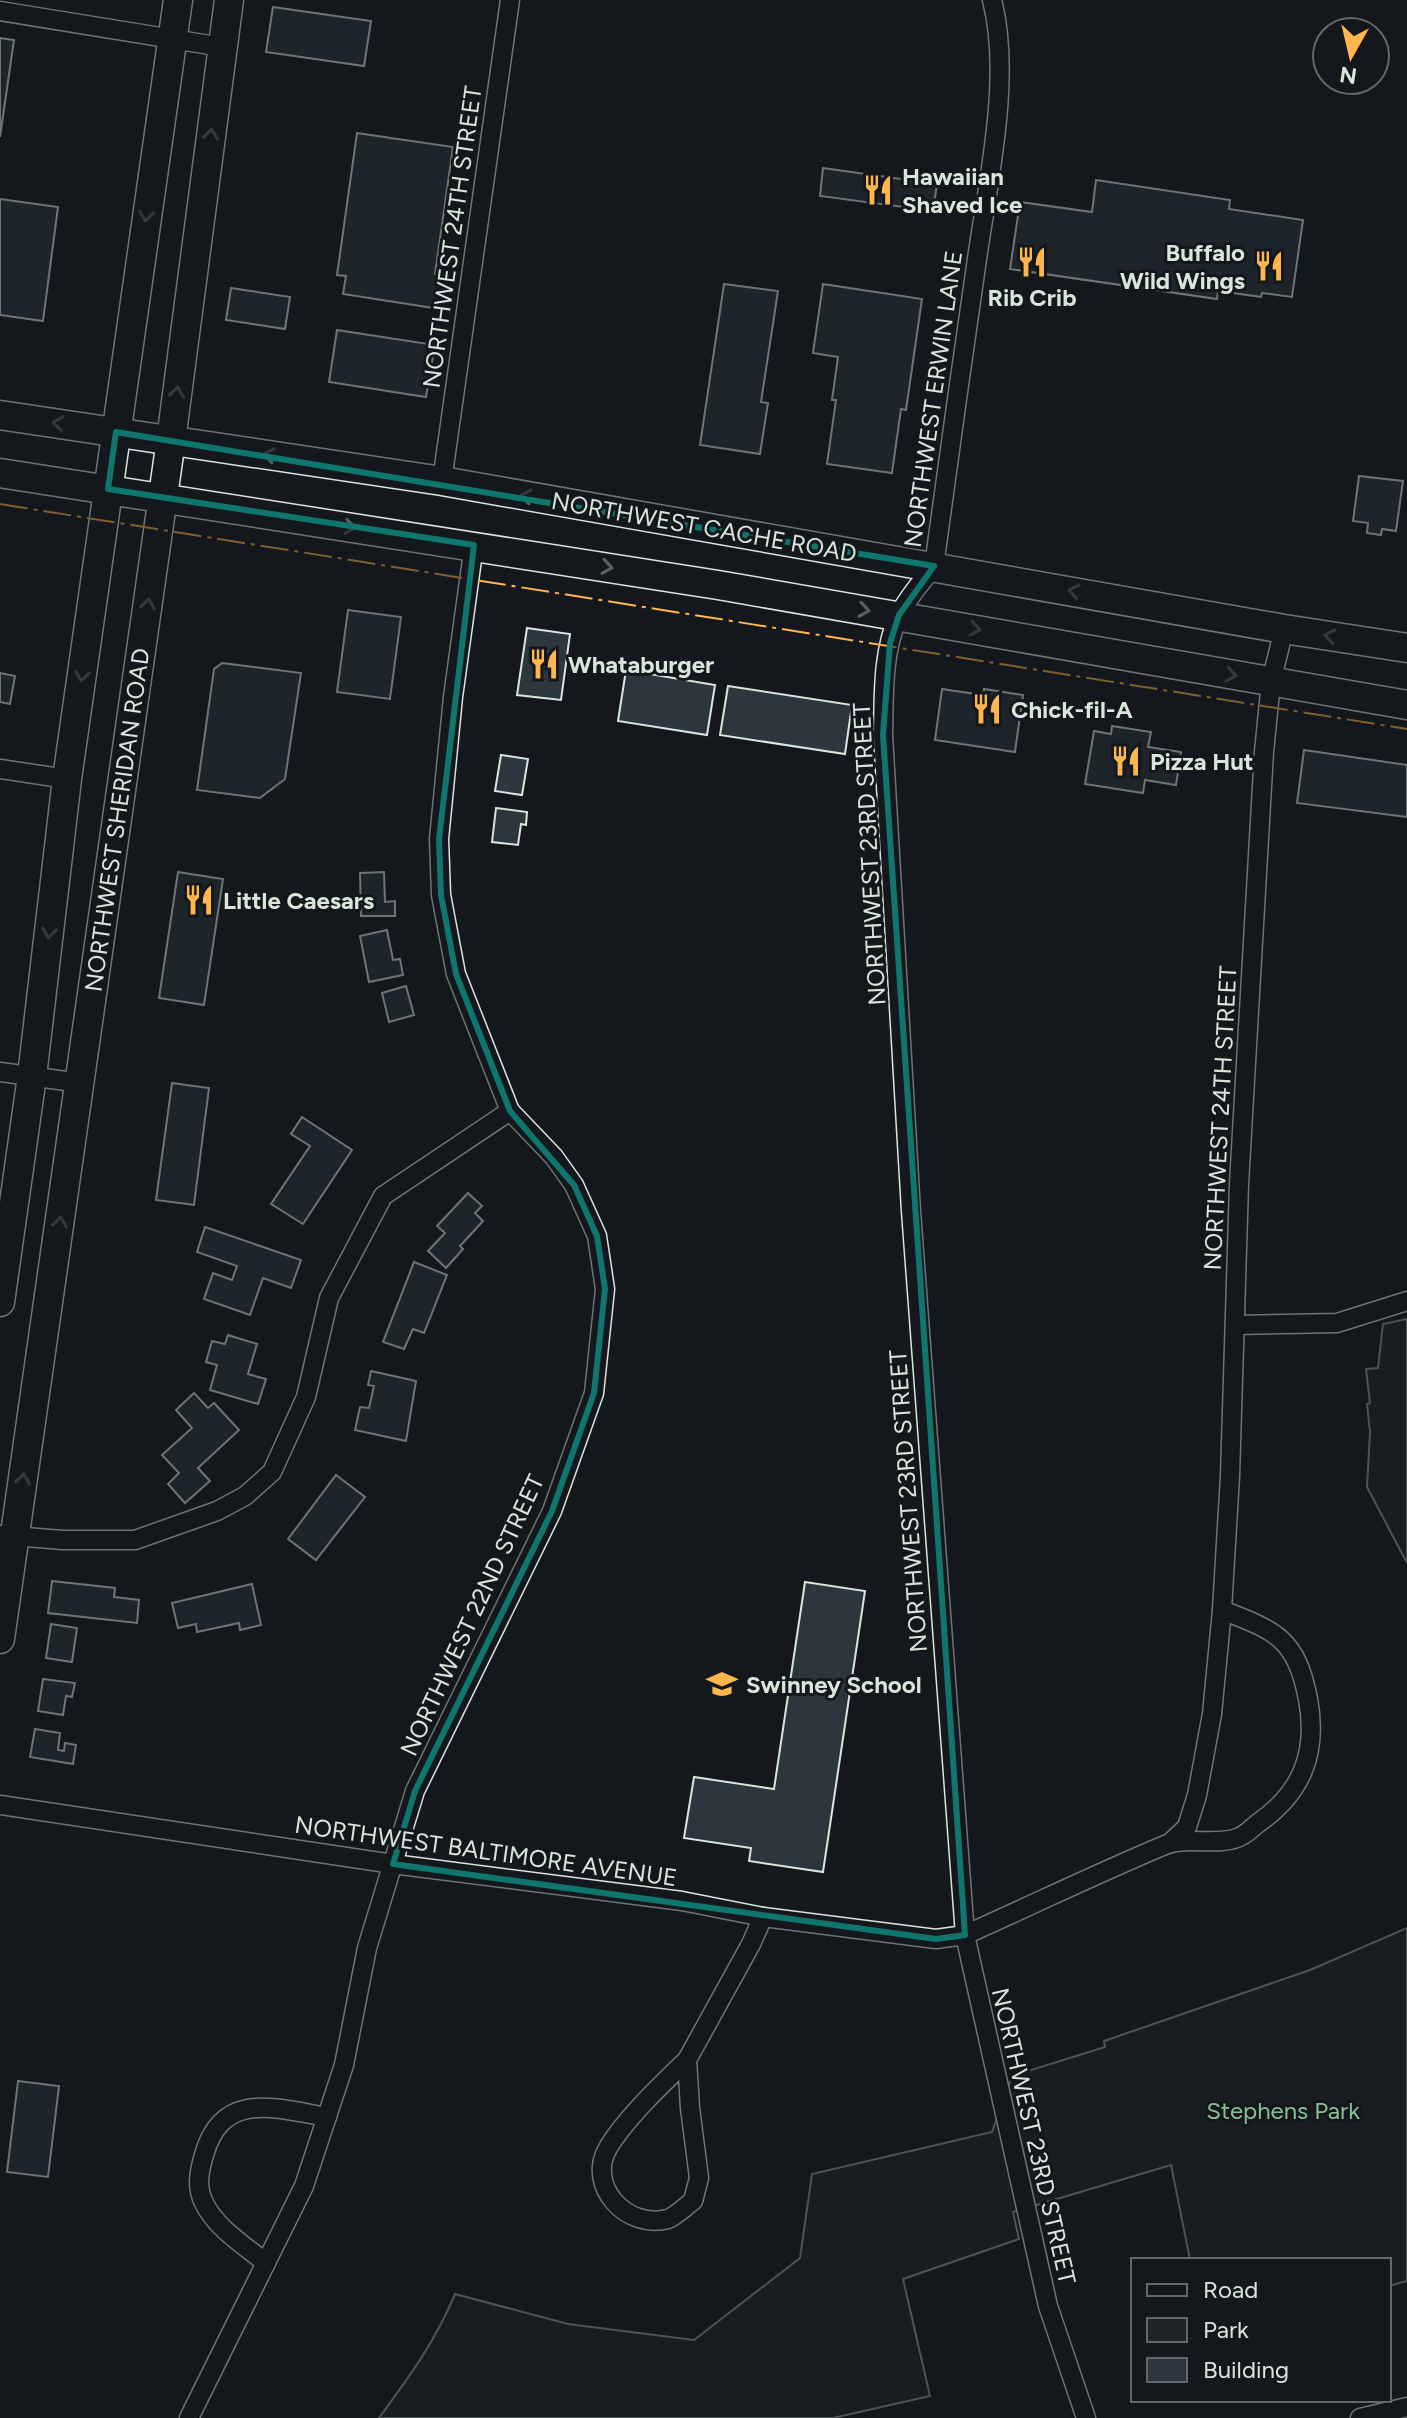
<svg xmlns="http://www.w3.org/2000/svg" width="1407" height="2418" viewBox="0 0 1407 2418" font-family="Figtree,sans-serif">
	<rect width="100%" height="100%" fill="#14181c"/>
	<g fill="#202428" stroke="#939e99" stroke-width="2">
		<path d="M1407,1319v244l-40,-76 3,-55 -3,-28 3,-1 -4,-34 12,-1 5,-44z"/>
		<path d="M1407,1928v353l-18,5v-26h-199l-19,-95 -158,47 6,27 -116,40 27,117 -97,22h-454c30,-41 56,-76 76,-124l113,30 126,16 106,-82 12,-84 180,-42 20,-56 93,-29 -1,-6 206,-71z"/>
	</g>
	<g fill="#2c363c" stroke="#d8e6dc" stroke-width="2">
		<path d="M273,7l98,14 -7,45 -98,-14z"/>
		<path d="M0,38l14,2 -14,97z"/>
		<path d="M357,133l96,14 -18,127 10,2 -5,33 -97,-15 3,-18 -9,-1z"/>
		<path d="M823,168l114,16 -4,27 -113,-15z"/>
		<path d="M1096,180l134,20 -1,9 74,11 -11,77 -30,-4 -1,4 -43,-6 -1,8 -207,-30 10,-67 72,10z"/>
		<path d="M0,199l58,8 -15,114 -43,-6z"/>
		<path d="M724,284l54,7 -17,111 7,1 -8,51 -60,-9z"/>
		<path d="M823,284l99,15 -16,111 -5,-1 -9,64 -65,-9 9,-64h-4l6,-43 -25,-4z"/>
		<path d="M231,288l59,9 -5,32 -59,-9z"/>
		<path d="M337,330l98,15 -9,52 -97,-15z"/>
		<path d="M1359,476l44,5 -7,50 -14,-2 -1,6 -14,-2 1,-10 -15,-2z"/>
		<path d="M348,610l53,7 -11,82 -53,-7z"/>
		<path d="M527,628l43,6 -9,66 -44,-5z"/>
		<path d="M222,663l79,10 -16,106 -25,19 -63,-8 17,-121z"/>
		<path d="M626,670l89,15 -8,50 -89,-14z"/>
		<path d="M0,673l15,3 -5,28 -10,-2z"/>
		<path d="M728,686l124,19 -7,49 -125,-19z"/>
		<path d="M942,689l41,6 1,-6 39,6 -8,57 -80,-12z"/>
		<path d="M1112,726l39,6 -3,15 33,5 -5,33 -31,-5 -2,13 -58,-9 9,-53 17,3z"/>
		<path d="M1304,750l103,15v52l-110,-14z"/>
		<path d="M501,755l27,4 -6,36 -27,-4z"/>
		<path d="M496,808l31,4 -1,13 -5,-1 -3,21 -26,-3z"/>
		<path d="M178,872l45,7 -19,126 -45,-7z"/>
		<path d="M384,872l1,30 10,-1v15h-34l-1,-43z"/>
		<path d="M387,930l6,30 7,-1 3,16 -34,7 -9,-46z"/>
		<path d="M406,986l8,29 -25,7 -7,-29z"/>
		<path d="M172,1083l37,5 -15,117 -38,-5z"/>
		<path d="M302,1117l50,33 -49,74 -32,-20 39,-58 -19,-12z"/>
		<path d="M468,1193l14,13 -7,7 8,8 -23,25 3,3 -17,19 -18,-17 17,-18 -8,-7z"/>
		<path d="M205,1227l96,33 -10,28 -28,-10 -13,37 -46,-16 9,-26 19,7 5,-14 -40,-14z"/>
		<path d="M414,1262l33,13 -23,58 -11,-4 -9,20 -21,-7z"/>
		<path d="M228,1335l29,9 -9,30 18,5 -8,25 -48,-14 7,-25 -11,-3 6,-21 13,3z"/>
		<path d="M371,1371l45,10 -10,60 -51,-11 5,-23 9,1 5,-22 -6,-1z"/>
		<path d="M194,1393l14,15 6,-5 25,27 -41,38 12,13 -25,22 -17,-19 11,-11 -17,-18 30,-27 -16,-18z"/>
		<path d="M336,1475l29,22 -49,63 -28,-21z"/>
		<path d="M52,1581l63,7 -1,9 25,3 -2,23 -89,-10z"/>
		<path d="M805,1582l60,9 -42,281 -74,-11 2,-13 -67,-10 10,-61 80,12z"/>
		<path d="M252,1584l9,41 -21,5 -1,-7 -42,9 -1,-8 -18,4 -6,-25z"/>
		<path d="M51,1624l26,4 -5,34 -26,-4z"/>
		<path d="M43,1679l32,4 -3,14 -6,-1 -3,19 -25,-4z"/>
		<path d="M35,1729l25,4 -2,17 6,1 1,-8 11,2 -3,19 -43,-7z"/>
		<path d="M18,2081l41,5 -11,91 -41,-5z"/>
	</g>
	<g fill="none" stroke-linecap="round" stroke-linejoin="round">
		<g stroke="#d8e6dc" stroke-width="21">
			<g id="minor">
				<path d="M992,0c20,77 -4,181 -15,259 -15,102 -29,205 -43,307 -12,16 -28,33 -36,51 -16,37 -14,79 -15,118l28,476 54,724 83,371 38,112"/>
				<path d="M0,11l222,36"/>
				<path d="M442,481l68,-481"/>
				<path d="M0,769l67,10"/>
				<path d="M0,1072l80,11"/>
				<path d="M1235,1325l102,-2 70,-22"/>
				<path d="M0,1535l63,5h72l82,-29 28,-15 27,-24 34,-75 23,-99 54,-102 127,-85"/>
				<path d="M0,1805l393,59 289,37 81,16 173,22 29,-4c67,-30 133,-62 200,-90 22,-9 50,1 72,-7 7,-2 14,-9 20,-14 45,-31 61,-71 51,-125 -12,-61 -32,-68 -86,-89"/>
				<path d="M1170,1843l17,-16 10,-32 15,-81 10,-104 8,-134 9,-292 25,-432 7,-70 13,-53"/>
				<path d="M687,2060l3,48 9,70 -6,23c-7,5 -17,15 -25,18 -42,11 -82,-34 -60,-71 17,-29 55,-65 79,-88z"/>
				<path d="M687,2060l64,-116 12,-27"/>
				<path d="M266,2263c-21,-17 -50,-35 -62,-60 -8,-16 -5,-31 0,-48 18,-65 71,-47 123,-38"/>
				<path d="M189,2418l115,-232 40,-121 23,-117 48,-157 137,-280 42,-118 11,-104 -8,-53 -23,-51 -20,-28 -44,-46 -54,-137 -15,-79 -2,-56 14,-142 21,-152"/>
				<path d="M1360,2418l47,-11"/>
			</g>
		</g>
		<g stroke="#d8e6dc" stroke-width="31">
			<g id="primary">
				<path d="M0,415l442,66 842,148 123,19"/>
				<path d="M0,473l718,112 689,120"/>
				<path d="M0,1302l32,-226 35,-297 111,-779"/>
				<path d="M0,1639l171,-1199 58,-440"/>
			</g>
		</g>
		<use href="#minor" stroke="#14181c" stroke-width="18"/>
		<use href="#primary" stroke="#14181c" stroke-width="28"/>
		<path stroke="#ffb74d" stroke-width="2" stroke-dasharray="28 6 4 6" stroke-linecap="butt" d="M0,504l1407,225"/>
	</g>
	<defs><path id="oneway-chevron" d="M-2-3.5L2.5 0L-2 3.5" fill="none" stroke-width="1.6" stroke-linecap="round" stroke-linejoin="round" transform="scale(2)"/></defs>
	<g stroke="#59605f">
		<use href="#oneway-chevron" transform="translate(211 134) rotate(-83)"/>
		<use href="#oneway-chevron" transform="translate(146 216) rotate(98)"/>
		<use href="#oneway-chevron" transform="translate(177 392) rotate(-82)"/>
		<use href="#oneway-chevron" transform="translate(58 423) rotate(-172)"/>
		<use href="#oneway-chevron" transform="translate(269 455) rotate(-171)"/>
		<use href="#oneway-chevron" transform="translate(526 496) rotate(-170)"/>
		<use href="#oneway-chevron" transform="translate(350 527) rotate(8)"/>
		<use href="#oneway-chevron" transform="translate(607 567) rotate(9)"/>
		<use href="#oneway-chevron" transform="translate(1074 591) rotate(-170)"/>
		<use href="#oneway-chevron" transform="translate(148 604) rotate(-82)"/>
		<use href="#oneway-chevron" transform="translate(864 610) rotate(9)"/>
		<use href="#oneway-chevron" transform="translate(975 629) rotate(10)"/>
		<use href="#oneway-chevron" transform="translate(1330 636) rotate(-171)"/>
		<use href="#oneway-chevron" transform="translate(1231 675) rotate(10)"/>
		<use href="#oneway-chevron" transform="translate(82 676) rotate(98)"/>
		<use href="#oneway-chevron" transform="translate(49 933) rotate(97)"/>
		<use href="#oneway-chevron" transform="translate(60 1222) rotate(-82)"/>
		<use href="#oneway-chevron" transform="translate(23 1479) rotate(-82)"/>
	</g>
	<path d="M0 0H1407V2418H0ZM116,432l818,134 -35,49 -9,28 -7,92 82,1200 -29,4 -543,-75 22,-73 137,-280 42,-118 11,-104 -8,-53 -23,-51 -64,-74 -54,-137 -15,-79 -2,-56 35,-294 -366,-56z" fill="#14181c" fill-opacity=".55" fill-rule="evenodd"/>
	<path fill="none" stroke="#0f766e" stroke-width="6" stroke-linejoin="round" d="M116,432l818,134 -35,49 -9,28 -7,92 82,1200 -29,4 -543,-75 22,-73 137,-280 42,-118 11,-104 -8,-53 -23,-51 -64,-74 -54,-137 -15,-79 -2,-56 35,-294 -366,-56z"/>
	<defs>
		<g id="restaurant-bare" transform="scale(2.4)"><path d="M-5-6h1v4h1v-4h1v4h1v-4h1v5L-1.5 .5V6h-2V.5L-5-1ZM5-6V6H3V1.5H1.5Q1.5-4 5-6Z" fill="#ffb74d" stroke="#14181c" stroke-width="2.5" paint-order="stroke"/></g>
		<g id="school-bare" transform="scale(2.4)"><path d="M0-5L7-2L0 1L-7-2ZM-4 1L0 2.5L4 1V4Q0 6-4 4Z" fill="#ffb74d" stroke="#14181c" stroke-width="2.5" paint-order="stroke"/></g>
	</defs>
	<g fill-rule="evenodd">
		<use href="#restaurant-bare" x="878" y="190"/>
		<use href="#restaurant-bare" x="1032" y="262"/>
		<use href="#restaurant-bare" x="1269" y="266"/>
		<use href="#restaurant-bare" x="544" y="664"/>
		<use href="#restaurant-bare" x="987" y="709"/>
		<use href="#restaurant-bare" x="1126" y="761"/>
		<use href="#restaurant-bare" x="199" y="900"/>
		<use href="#school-bare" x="722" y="1684"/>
	</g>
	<g text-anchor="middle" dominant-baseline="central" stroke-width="6" stroke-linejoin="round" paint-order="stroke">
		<g font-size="24" font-weight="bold" fill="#d8e6dc" stroke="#14181c" text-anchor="start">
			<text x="902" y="176">Hawaiian<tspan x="902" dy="28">Shaved Ice</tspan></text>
			<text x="1245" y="252" text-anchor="end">Buffalo<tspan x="1245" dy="28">Wild Wings</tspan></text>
			<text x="1032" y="297" text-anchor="middle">Rib Crib</text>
			<text x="568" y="664">Whataburger</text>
			<text x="1011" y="709">Chick-fil-A</text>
			<text x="1150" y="761">Pizza Hut</text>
			<text x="223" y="900">Little Caesars</text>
			<text x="746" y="1684">Swinney School</text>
		</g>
		<g font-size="24" fill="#d8e6dc" stroke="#14181c">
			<text transform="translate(452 237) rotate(-82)">NORTHWEST 24TH STREET</text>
			<text transform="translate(933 399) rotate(-82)">NORTHWEST ERWIN LANE</text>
			<text transform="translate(704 527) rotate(10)">NORTHWEST CACHE ROAD</text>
			<text transform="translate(117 820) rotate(-82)">NORTHWEST SHERIDAN ROAD</text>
			<text transform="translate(869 854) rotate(-93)">NORTHWEST 23RD STREET</text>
			<text transform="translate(1220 1118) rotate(-87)">NORTHWEST 24TH STREET</text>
			<text transform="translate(908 1501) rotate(-94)">NORTHWEST 23RD STREET</text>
			<text transform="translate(472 1615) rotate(-65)">NORTHWEST 22ND STREET</text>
			<text transform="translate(486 1851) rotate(8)">NORTHWEST BALTIMORE AVENUE</text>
			<text transform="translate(1034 2136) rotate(77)">NORTHWEST 23RD STREET</text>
		</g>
		<g font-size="24" fill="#8ac095" stroke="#14181c">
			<text x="1283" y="2110">Stephens Park</text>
		</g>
	</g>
	<rect x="1131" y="2258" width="260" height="144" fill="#14181c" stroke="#626a69" stroke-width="2"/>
	<rect x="1147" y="2284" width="40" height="12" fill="#14181c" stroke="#626a69" stroke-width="2"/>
	<text x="1203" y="2298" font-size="24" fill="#d8e6dc">Road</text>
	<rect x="1147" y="2318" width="40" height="24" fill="#202428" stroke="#626a69" stroke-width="2"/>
	<text x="1203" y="2338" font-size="24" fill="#d8e6dc">Park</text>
	<rect x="1147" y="2358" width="40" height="24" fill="#2c363c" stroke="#626a69" stroke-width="2"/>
	<text x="1203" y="2378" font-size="24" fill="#d8e6dc">Building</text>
	<g transform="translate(1351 56) rotate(188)"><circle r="38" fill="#14181c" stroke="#626a69" stroke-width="2"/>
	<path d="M0-6L14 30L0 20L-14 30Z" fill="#ffb74d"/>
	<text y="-12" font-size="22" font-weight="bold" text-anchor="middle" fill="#d8e6dc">N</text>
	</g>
</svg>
